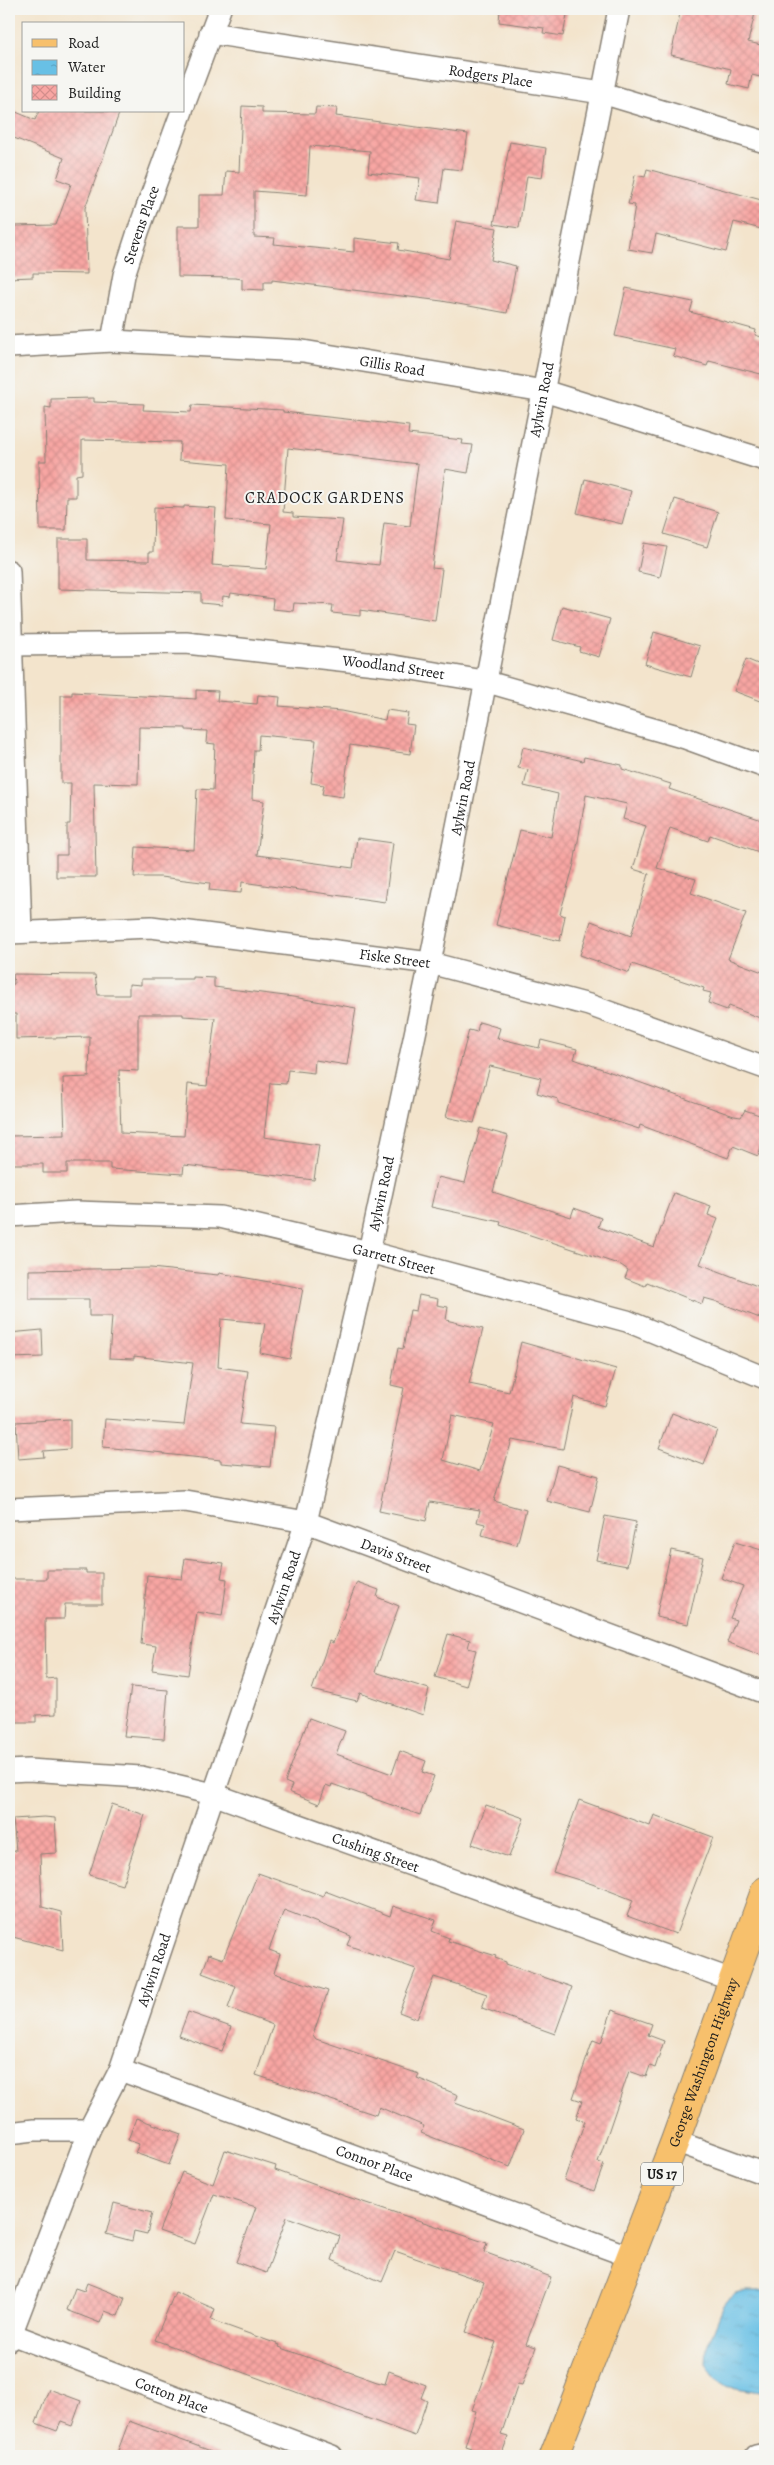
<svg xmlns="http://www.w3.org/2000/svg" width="774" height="2465" viewBox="0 0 774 2465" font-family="Alegreya,serif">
	<defs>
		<pattern id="water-ripples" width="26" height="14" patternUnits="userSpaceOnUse" patternTransform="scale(1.25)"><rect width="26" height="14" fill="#68c0e5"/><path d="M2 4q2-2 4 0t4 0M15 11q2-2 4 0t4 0" fill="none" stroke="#5aa4c4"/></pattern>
		<pattern id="building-cross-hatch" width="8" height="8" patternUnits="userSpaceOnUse" patternTransform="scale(1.25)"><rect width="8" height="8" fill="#f8a6a3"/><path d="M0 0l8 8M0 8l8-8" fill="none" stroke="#d48e8c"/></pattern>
	</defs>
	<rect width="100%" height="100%" fill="#f6f6f2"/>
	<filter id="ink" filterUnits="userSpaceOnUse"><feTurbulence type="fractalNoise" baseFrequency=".02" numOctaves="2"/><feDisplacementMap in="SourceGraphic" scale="10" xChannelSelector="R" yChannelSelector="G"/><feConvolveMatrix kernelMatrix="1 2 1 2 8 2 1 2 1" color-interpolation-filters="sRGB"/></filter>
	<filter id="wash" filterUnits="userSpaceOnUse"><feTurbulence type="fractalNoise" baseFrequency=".0096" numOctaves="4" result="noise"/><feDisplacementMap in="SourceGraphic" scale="20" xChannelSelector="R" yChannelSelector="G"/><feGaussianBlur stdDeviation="1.12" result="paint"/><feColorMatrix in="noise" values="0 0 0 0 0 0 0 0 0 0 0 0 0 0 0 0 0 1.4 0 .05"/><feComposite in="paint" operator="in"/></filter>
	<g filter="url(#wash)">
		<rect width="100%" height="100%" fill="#f3e4cc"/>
		<path fill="url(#water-ripples)" stroke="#426e80" d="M746,2291h19v102l-40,-7 -8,-5 -11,-17 1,-17 17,-42 8,-10z"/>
		<g id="blocks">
			<g fill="url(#building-cross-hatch)" fill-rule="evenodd">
				<path d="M500,9h68l-5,27 -20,-3 1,-5 -45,-6z"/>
				<path d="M681,9h56l18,4 -7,29 17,4v11l-5,20 -8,-2 -3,14 -21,-5 3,-15 -60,-14z"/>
				<path d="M242,106l20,1v6l53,1 1,-7 21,1 -1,8 132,18 -6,36 -18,-2 -5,35 -23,-3 4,-22 -52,-6 2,-21 -60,-5 -3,49 -53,-4v46l21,1 -1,6 80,8v-14l45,5 -1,7 51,9 7,-38 41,7 -6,32 25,6 -9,47 -65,-12 -170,-21v2h-8v8l-22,-1v-10l-7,-1 -57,-1v-51h21v-31h25l2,-24 13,1z"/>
				<path d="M9,109l26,11 4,-9h81l-35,97 2,66 -54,-1v4l-24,1v-36l6,-1 -1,-15 42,-1 15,-41 -14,-5 7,-21 -55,-22z"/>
				<path d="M510,142l36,6 -4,30 -15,-2 -8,52 -25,-4z"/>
				<path d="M647,169l118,32v29l-31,-8 -8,30 -70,-18 -4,19 -24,-4 7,-44 -7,-1 4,-15 3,-14 10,2z"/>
				<path d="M626,288l67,14 -3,10 66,18 -1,5 10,3v37l-56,-14 -2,5 -34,-10 2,-7 -60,-13z"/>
				<path d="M94,398v4l50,2 -1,6 48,2 1,-7 91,5v2l126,14 -1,8 55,6 -1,4 11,1 -5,28 -23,-4 -13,99 10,1 -7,52 -75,-11v6l-28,-3 1,-8 -39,-2 -1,8 -21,-2 1,-10 -42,-6 -1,4 -7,-1 -1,9 -21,-2v-10l-143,-4v-50h29v21l62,1v-9h4l1,-45 30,1v-2l32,2 -4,57 54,4 5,-45 -45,-4 3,-56 -50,-4 1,-18 -98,-2v34l-6,1v22h-9l-1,33h-26l-1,-69h7l-1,-54 6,1v-9zM288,448l130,16 -8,62 -26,-3 -5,42 -42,-5 6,-40 -50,-3v-4l-10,-1z"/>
				<path d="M585,479l46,12 -9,33 -45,-11z"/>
				<path d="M675,499l43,13 -11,35 -43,-13z"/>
				<path d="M644,543l23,4 -7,30 -22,-5z"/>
				<path d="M562,606l48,13 -11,38 -20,-6 1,-4 -27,-7z"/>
				<path d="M654,632l46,14 -9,31 -46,-13z"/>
				<path d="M746,659l19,8v36l-31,-12z"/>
				<path d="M196,690l22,1 -1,10 40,3 1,-9 22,2 -1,9 62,5 44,9 2,-10 21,3 -2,11 8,1 -4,29 -60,-9 -7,52 -21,-3 2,-9 -13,-2 5,-43 -57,-5 -1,15h-4l-2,49 12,2 -7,54 96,13 4,-30 36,5 -8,59 -143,-20 -1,11 -32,-3 1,-7 -50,-6h-26l2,-30 58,3 3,-61 16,1 2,-46 -9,-1 1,-12 -21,-1v-2l-47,-1 -1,57 -44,-1 2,94h-40v-22h11v-31h3l1,-41h-10v-88h11v-3l124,7z"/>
				<path d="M523,747l60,14 1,-4 38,8v4l49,15 -2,5 96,32v33l-55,-19 -2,6 -38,-13 -13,40 39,11 -5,14 55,20 -18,46 37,14v47l-36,-14 -2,4 -19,-7 3,-10 -8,-2 1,-3 -72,-24 -3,9 -49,-18 11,-34 40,15 18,-62 -16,-5 13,-43 -23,-7 4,-15 -41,-9 -12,69 -14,50 5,2 -5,25 -64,-16 24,-95 31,7 7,-43 -34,-8 4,-16 -10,-2z"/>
				<path d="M13,974l82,1 3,20h31v-11l12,1v-6h52v-2l21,1v9l79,10 63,11 -9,57 -32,-5 -1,13 -26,-3 -2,14 -16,-1 -6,54 55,8 -5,35 -130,-15 -1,9 -73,-5v-6h-43v10h-24v-9h-34v-28l56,-1 -2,-57 26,-1 1,-40 -74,2v-25h-7v-29l5,-1zM138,1014h45v2l32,2 -8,68 -19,-2 -4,52 -63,-3 -2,-63 19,1z"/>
				<path d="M479,1022l21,6 -3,10 42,10 2,-8 36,9 -3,10 160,57 7,1 4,-7 20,7v18l-7,21 -25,-10 -5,12 -88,-33 -1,4 -81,-26v-4l-21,-6 4,-15 -51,-12 -16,57 -28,-6 23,-87 8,2z"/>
				<path d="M480,1128l28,8 -15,56 78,25 3,-9 27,10 -3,9 56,20 20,-54 37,13 -3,9 10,4 -18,45 65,25v31l-50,-19 -11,-3 -2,6 -55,-22 -2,4 -20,-8 3,-8 -7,-5 -121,-40 1,-3 -70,-15 7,-30 27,6z"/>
				<path d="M151,1268l67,7 1,-2 84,15 -13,71 -30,-6 5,-30 -44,-4 -3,48 30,4 -8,53 34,3 -4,40 -49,-4v-3l-57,-6v-1l-61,-6 2,-28 79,6 9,-62 -59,-7v3l-25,-1 3,-42h-23v-17h-60v-29z"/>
				<path d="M419,1295l19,4 -1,6 11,2 -2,13 37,9 -14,55 40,8 12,-50 95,27 -11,37 -31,-9 -11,52 -51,-9 -18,61 32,9 -9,35 -35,-10 3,-11 -8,-2 3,-12 -50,-8 -4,19 -47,-10 25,-123 -13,-3 7,-37 5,1 7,-39 6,1zM452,1415l42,9 -14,47 -37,-11z"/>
				<path d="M42,1330l1,27 -34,1v-25z"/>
				<path d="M672,1413l45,17 -13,35 -45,-17z"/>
				<path d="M70,1419v30l-27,2 1,6 -26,2 -2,-37z"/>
				<path d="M557,1465l42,11 -9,36 -43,-11z"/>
				<path d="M605,1516l31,6 -9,44 -31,-6z"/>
				<path d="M735,1542l30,9v106l-38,-15 9,-22 -6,-2 13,-32 -22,-8z"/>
				<path d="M671,1550l32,7 -15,67 -32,-7z"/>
				<path d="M185,1558l39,5 -3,15 6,1 -5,37 -25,-4 -9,63 -36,-5 4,-24 -15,-2 6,-69 35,4z"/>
				<path d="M47,1570h39v3h16v31h-37l-1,15h-19l1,60 10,-1v36l-20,1v7h-25v-5h-2v-138h38z"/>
				<path d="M357,1582l22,8 -2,7 22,9 -24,66 54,17 -6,26 -63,-22 -3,8 -45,-11 17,-49 4,2z"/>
				<path d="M448,1634l22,6 -2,8 8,2 -10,36 -31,-9z"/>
				<path d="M131,1687l37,3 -4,49 -40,-3z"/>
				<path d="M309,1718l36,13 -9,23 56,20 8,-23 26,10 -4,11 12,4 -14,39 -88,-31 -1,3 -5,-2 -7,19 -30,-12 3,-7 -7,-3z"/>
				<path d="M579,1800l71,26 4,-11 59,22 -37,97 -49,-18 6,-16 -41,-16 -39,-12z"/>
				<path d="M112,1804l33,11 -23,70 -33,-10z"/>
				<path d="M486,1805l38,13 -15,39 -37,-13z"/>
				<path d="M44,1817l11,1 2,35 -17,1 2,53 19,5 2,38 -54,-14v-84l7,-1 -3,-32z"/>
				<path d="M258,1873l65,23 2,-5 65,25 3,-10 43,14 -4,11 17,7 -1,3 48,15 -1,2 11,4v2l66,23 -17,47 -73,-26 5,-14 -53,-17 -17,42 -18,-7 17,-43 -69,-24 4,-9 -67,-26 -15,40 11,4 -6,19 54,18 -15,44 3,4 103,35 -2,4 41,17 -3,8 69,26 -14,38 -89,-34 3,-7 -45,-19 -3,8 -120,-40 17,-50 -45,-17 8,-22 -34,-13 7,-19 14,5z"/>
				<path d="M612,2010l40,14 -4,11 16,6 -9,27 -5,-2 -4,11 -17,-6 -31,91 6,2 -10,27 -30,-11 21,-59 -9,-3 6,-17 -9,-3 20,-58 8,3z"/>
				<path d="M188,2012l43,15 -9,24 -43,-15z"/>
				<path d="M136,2118l45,16 -12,31 -34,-12 4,-9 -11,-4z"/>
				<path d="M225,2150l51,16 -1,4 70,26 142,47 -3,9 67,25 -25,67 10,3 -14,38 -4,-1 -17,51 7,2 -7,19h-32l2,-8 -6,-2 11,-35 -4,-1 24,-68 -30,-10 18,-50 -89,-31 -13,31 -50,-22 8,-24 -53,-19 -21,56 -30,-11 20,-55 -42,-13 -19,50 -36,-13 23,-59 31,12z"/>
				<path d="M114,2203l38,10 -5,21 -13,-3 -2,10 -26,-7z"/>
				<path d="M87,2283l38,15 -7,18 -13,-5 -5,12 -33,-13 8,-22 9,3z"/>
				<path d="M175,2292l40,17 -4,11 69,25 -1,2 98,35 8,2 4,-13 37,14 -5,13 6,3 -12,35 -260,-96z"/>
				<path d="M49,2389l32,12 -9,25 -11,-4 -4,9 -21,-8z"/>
				<path d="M129,2421l90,33v2h-103z"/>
			</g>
		</g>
	</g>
	<g filter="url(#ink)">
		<use href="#blocks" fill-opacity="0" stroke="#888074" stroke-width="1"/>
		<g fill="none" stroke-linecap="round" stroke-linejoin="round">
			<g stroke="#888074" stroke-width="24">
				<g id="street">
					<path id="s1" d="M210,33l392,60 163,49"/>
					<path d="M184,105l36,-96"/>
					<path id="s2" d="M112,341l12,-66 14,-43 44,-121"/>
					<path id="s3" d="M9,347l103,-6 191,10 241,40 221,69"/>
					<path d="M9,571l12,361"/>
					<path id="s4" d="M9,645l177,-2 208,23 90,15 201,57 80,29"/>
					<path id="s5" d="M9,933l142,-6 279,36 159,42 176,63"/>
					<path id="s6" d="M9,1216l67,-4 144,5 149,35 258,69 138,57"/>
					<path id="s7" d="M9,1509l176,-8 121,21 459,171"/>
					<path id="s8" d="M9,1771l19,-1 113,7 72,17 519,186"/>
					<path id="s9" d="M120,2070l511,187"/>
					<path d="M9,2133l25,-3h55"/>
					<path d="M675,2141l90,33"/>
					<path id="s10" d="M11,2334l321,122"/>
					<path id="s11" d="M9,2340l80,-210 31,-60 186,-548 63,-270 61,-289 189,-954"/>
					<path d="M756,2456l9,-2"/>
				</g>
			</g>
			<g stroke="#888074" stroke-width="30">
				<g id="primary">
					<path id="s12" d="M554,2456l121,-315 90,-250"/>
				</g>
			</g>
			<use href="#street" stroke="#fff" stroke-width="21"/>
			<use href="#primary" stroke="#f7c06c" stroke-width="28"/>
		</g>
	</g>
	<g text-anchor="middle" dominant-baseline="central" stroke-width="4" stroke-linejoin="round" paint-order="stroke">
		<rect fill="#f6f6f2" stroke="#5d5d5c" stroke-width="1" x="641" y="2162.5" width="42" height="23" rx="4"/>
		<g font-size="14" font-weight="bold" fill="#1c1c1c">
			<text x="662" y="2174">US 17</text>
		</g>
		<g font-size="15" fill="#1c1c1c" stroke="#f6f6f2">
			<text stroke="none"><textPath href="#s1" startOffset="284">Rodgers Place</textPath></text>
			<text stroke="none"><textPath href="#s2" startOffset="120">Stevens Place</textPath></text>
			<text stroke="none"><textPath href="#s3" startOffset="385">Gillis Road</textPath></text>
			<text stroke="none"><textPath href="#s11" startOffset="2018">Aylwin Road</textPath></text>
			<text stroke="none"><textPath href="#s4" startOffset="386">Woodland Street</textPath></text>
			<text stroke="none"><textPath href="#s11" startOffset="1612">Aylwin Road</textPath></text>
			<text stroke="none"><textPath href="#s5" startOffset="388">Fiske Street</textPath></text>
			<text stroke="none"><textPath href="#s11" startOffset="1208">Aylwin Road</textPath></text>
			<text stroke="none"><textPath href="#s6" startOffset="390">Garrett Street</textPath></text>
			<text stroke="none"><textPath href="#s7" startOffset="395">Davis Street</textPath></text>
			<text stroke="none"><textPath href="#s11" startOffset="802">Aylwin Road</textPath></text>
			<text stroke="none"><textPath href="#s8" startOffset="379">Cushing Street</textPath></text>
			<text stroke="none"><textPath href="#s11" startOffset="398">Aylwin Road</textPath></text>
			<text stroke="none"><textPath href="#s12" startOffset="421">George Washington Highway</textPath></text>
			<text stroke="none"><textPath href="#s9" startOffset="271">Connor Place</textPath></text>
			<text stroke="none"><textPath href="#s10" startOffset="172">Cotton Place</textPath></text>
		</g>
		<g font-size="16" letter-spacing="1" fill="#1c1c1c" stroke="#f6f6f2">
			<text x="325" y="498">CRADOCK GARDENS</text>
		</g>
	</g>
	<rect width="774" height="2465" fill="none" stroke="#f6f6f2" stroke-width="30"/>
	<rect x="22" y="22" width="162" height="90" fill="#f6f6f2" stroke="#9f9f9c"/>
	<rect x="32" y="39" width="25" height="8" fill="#f7c06c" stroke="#9f9f9c"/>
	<text x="68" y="48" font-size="15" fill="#1c1c1c">Road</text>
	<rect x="32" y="60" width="25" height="15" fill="url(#water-ripples)" stroke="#9f9f9c"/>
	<text x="68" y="72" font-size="15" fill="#1c1c1c">Water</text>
	<rect x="32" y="85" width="25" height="15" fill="url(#building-cross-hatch)" stroke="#9f9f9c"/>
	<text x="68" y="98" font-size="15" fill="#1c1c1c">Building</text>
</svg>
